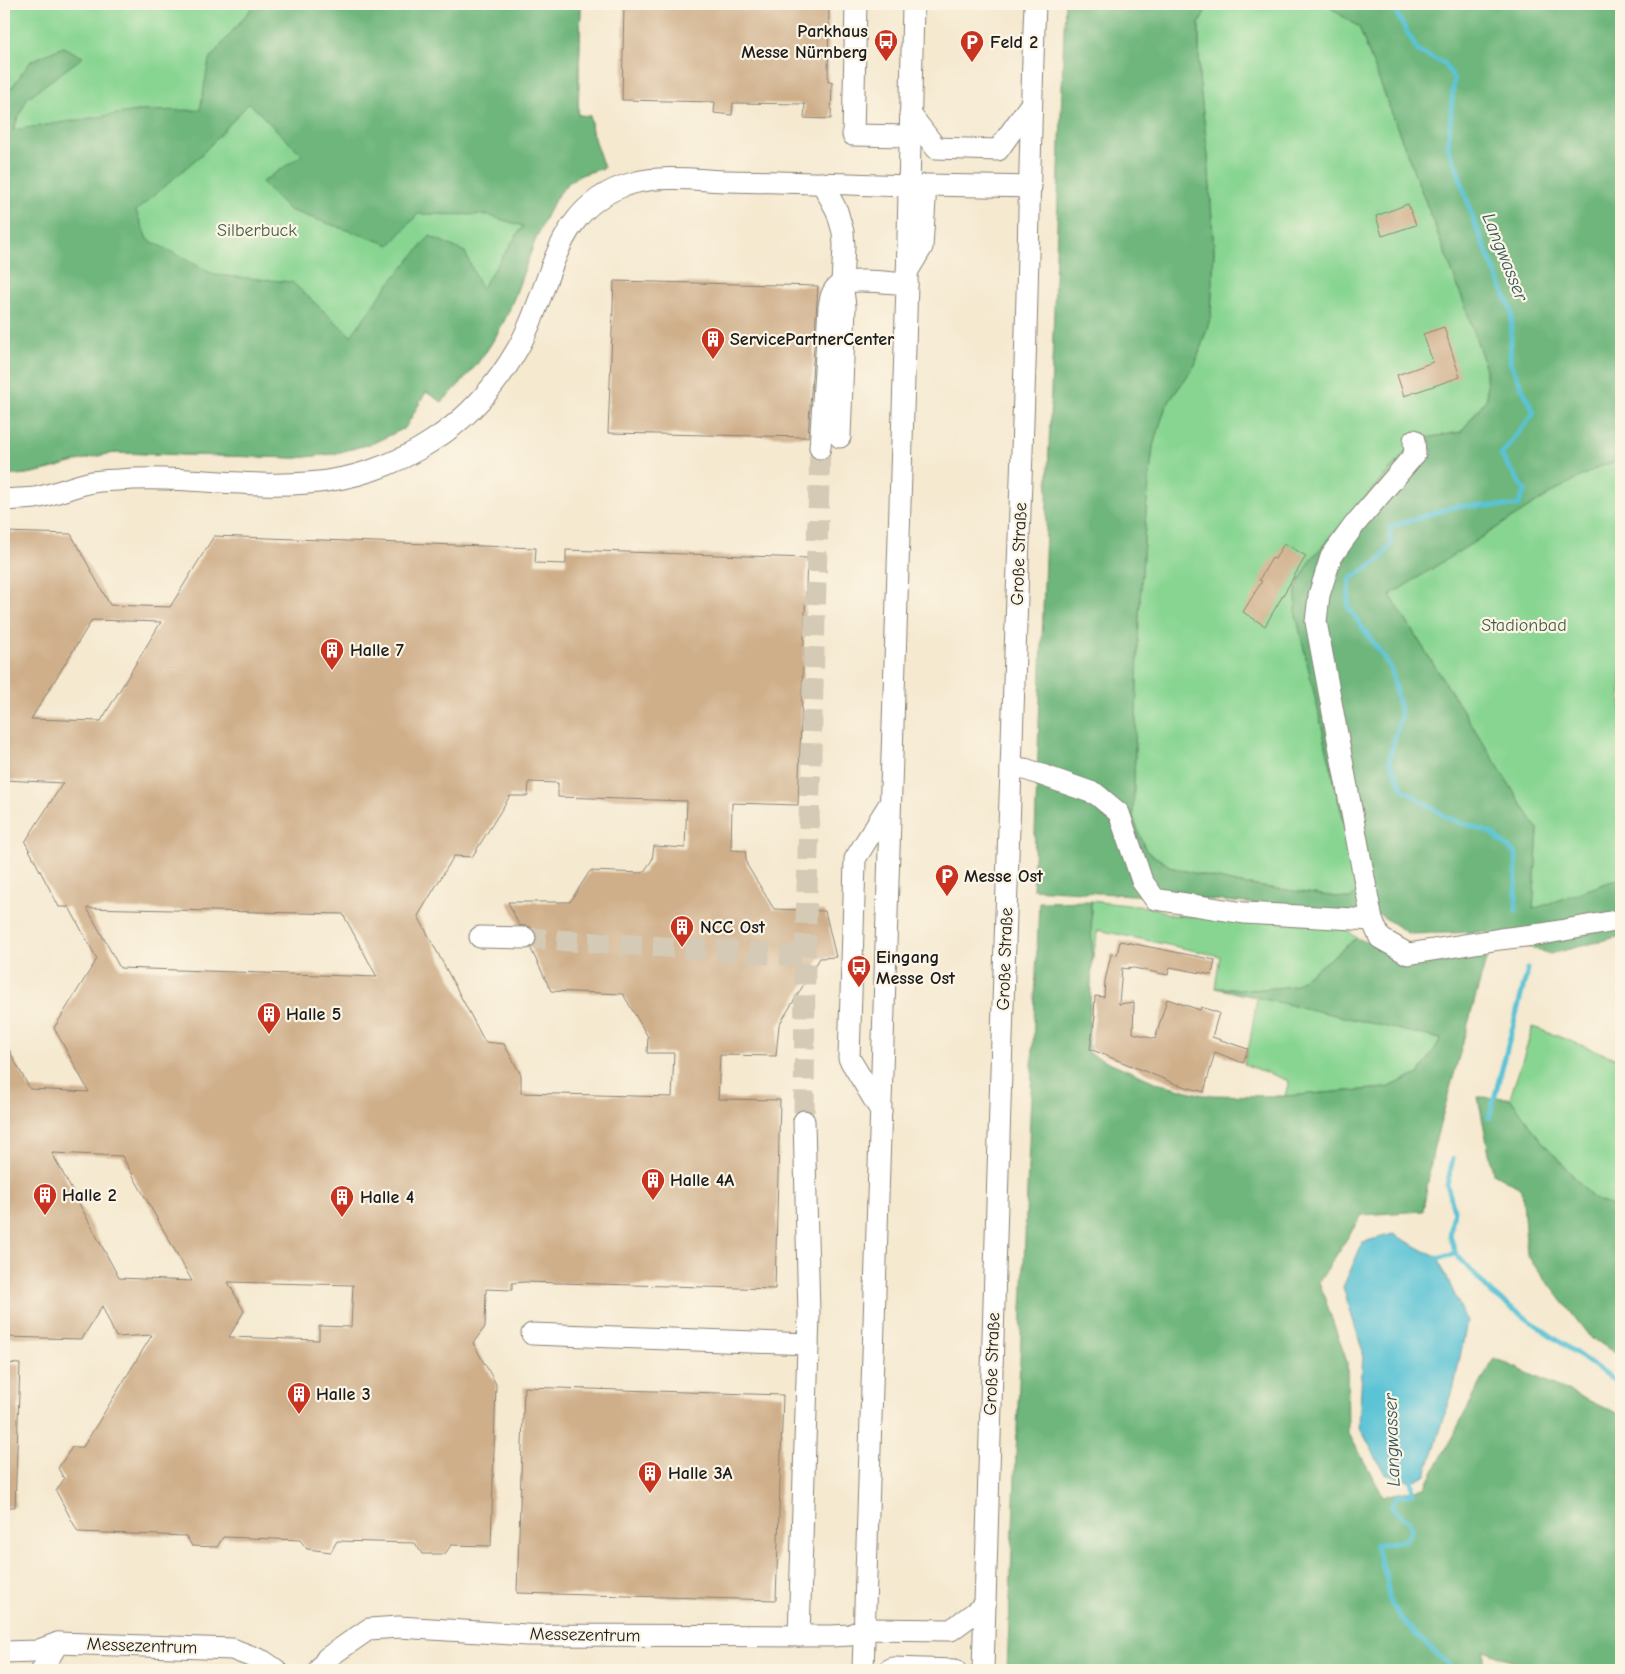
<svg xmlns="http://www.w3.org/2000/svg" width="1625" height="1674" viewBox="0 0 1625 1674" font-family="'Comic Neue',sans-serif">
	<rect width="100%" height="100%" fill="#fcf5e5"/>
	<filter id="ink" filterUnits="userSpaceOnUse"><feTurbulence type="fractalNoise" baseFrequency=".02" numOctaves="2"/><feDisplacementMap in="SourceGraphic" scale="10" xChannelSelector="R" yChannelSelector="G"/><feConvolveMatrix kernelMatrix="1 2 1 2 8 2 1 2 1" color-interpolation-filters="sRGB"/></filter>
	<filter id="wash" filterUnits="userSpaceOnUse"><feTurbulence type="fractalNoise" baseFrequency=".0096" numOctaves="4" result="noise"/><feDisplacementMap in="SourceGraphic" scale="20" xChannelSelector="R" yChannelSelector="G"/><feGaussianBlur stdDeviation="1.12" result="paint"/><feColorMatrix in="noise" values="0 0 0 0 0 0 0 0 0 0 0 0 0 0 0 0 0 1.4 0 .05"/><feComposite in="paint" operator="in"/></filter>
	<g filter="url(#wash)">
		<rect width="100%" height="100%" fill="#f5e9d0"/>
		<g fill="#88d592" stroke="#527857">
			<path d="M4,4h577l-3,111 12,1 2,16 12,36c-9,3 -21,5 -29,10 -34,22 -52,107 -72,145 -15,30 -37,56 -61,79l-16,-10 -21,36 -32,15 -40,11 -37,4 -179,-5c-38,3 -74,24 -113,22z"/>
			<path d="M1208,4h121l3,5 27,18 107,281 20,61 1,29 -26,34 -47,8 -118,174 53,231 8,47 -5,7 -117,-16 -62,-15 -27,-17 -13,-34 6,-201 7,-105 7,-65 13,-40 29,-41 16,-49 3,-65 -6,-95 -9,-78v-53z"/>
			<path d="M1621,461v417l-88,32 5,-80 -148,-235 168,-106 44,-24z"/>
			<path d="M1091,901l64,7 16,7 149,10 27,5 10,8 -63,48 -40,4 -39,-2 5,-32 -122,-26 -6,32z"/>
			<path d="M1257,997l184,42 -22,35 -33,14 -101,8 4,-15 -45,-17 6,-23z"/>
			<path d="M1533,1027l88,33v150l-27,-11 -54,-60 -30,-41z"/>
		</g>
		<g fill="#6eb67c" stroke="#45694c" fill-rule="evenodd">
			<path d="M255,4h326l-3,111 12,1 2,16 12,36c-9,3 -21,5 -29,10 -34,22 -52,107 -72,145 -15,30 -37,56 -61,79l-16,-10 -21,36 -32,15 -40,11 -37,4 -179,-5c-38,3 -74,24 -113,22v-377l27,-37 32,-14 20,10 -56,41 -14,32 124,-19 63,-1 9,-50zM249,103l53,52 -40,27 27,28 101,35 28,-31 69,1 36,11 -42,63 -16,-37 -35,-16 -43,50 -36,50 -59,-54 -77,-7 -68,-36 -11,-28 66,-57z"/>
			<path d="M1065,4h143l-9,21v53l9,78 6,95 -3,65 -16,49 -29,41 -13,40 -7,65 -7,105 -6,201 13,34 27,17 62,15 116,16 6,-7 -8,-47 -53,-231v-27l16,-29 94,-107 8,-11 47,-8 26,-34 -1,-29 -20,-61 -107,-281 -27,-18 -3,-5h292v457l-19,4 -44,24 -168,106 148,235 -5,79 88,-31v58l-71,18 -66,-22 -75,2 -29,-19 -167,-15 -180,-11z"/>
			<path d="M1091,901l1,61 -4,91 67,29 48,13 82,1 101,-8 33,-14 22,-35 -226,-51 39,2 40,-4 63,-48 49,22 83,-11 -55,197 -11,65 -61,4 -43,67 28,80 1,70 35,64 42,-8 69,-130 127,57v255h-84l-53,-20v20h-477l32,-768z"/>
			<path d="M1478,1097l32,1 30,41 54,60 27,11v147l-32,-21 -62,-81 -5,-66 -29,-16z"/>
		</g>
		<path fill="#5ac3d5" stroke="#3b7078" d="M1393,1234l45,24 29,64 -13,65 -28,88 -15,6 -26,-7 -26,-48 4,-74 -20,-65 20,-45z"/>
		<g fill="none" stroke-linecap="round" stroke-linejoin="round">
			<g stroke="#5ac3d5" stroke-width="5">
				<path d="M1391,4l27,47 27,13 9,15 -6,69 9,20 17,54 38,90 -2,50 24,51 -33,42 24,36 -7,15h-61l-67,21 1,17 -10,15 -31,20 -2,28 43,61 10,48 -12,44 14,29 45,29 43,15 25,21v57"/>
				<path d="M1489,1118l39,-149"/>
				<path d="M1456,1254l36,40 129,91"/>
				<path d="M1434,1263l4,-5 18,-4 -6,-18 4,-26 -7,-25 6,-26"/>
				<path d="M1411,1477l2,16 -16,3 -6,11 18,14 3,9 -6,10 -31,5 12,34 1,20 14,20 14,16 39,35"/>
			</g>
		</g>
		<g id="blocks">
			<g fill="#cfaf8a" fill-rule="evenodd">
				<path d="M624,4h205l-1,78h4l-1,37 -27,-1 1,-14 -72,-1 -1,12 -18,-2 1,-11 -93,-2z"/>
				<path d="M1408,204l8,21 -34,11 -6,-20z"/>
				<path d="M614,281l204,5 -10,151 -200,-4z"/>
				<path d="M1444,327l16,50 -56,19 -7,-21 36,-13 -10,-28z"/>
				<path d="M4,532l67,2 39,71 60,2 44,-71 322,12 -1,15 31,1v-14l241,8 -9,247 -66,-2 -1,47 14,1 2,14 27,44 51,2 11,46 -16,1 -41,67 -3,31 -56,-1 -2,44 62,1 -5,189 -250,-7 -13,1v7l-26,-1 -1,38 -12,16 23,41 -5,162 -40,-1 -6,9h-23l-7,-11 -78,-2 -6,11 -24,-3 -7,-9 -77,-3 -6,10 -25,-1 -6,-10 -108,-4 -22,-41 8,-12 -6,-11 14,-21h11l69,-112 -36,2 -14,-31 -20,33 -78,-2v-296l26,48 59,3 -35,-64 43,-69 -28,-52h-10l-34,-65 38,-59 -59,-3zM92,620l69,2 -60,99 -70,-2zM529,782l29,1v14l129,4 -2,47 -31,-2 -2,14 -9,13 -53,-2 -20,31h-62l11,23 12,2 5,5 1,6 -1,6 -5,5 20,42 72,3 25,43 -1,16h27l-2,44 -151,-4v-18l-17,-31 -19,-2 -67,-126 36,-60 18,1 38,-61h18zM87,908l256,6 34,63 -257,-9zM52,1153l70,3 70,125 -73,-3zM228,1282l125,3 -2,42 -32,-1v14l-90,-3 15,-26z"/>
				<path d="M1284,543l22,13 -41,70 -22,-14 19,-31 -3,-1 13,-22 3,1z"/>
				<path d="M1120,941l95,19 -3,15 -42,-8 -2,8 -39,-8v2l-7,-1 -3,36 15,-2 -1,31 22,6 12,-40 33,11 1,-3 18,6 -7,24 36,12 -5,14 -28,-11 -11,40 -28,-8 -86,-35 5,-33h-1l1,-20 9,1 1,-16 6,-27 6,1z"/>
				<path d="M4,1363l16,1 -5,143h-11z"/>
				<path d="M524,1387l259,8 -7,205 -259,-7z"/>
			</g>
		</g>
	</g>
	<g filter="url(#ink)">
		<use href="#blocks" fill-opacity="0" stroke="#888276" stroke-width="1"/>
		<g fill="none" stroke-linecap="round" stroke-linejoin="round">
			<g stroke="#d4cab5" stroke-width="21" stroke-dasharray="21 11" stroke-linecap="butt">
				<path d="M525,938l280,18 -1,165"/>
				<path d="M805,956l15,-508"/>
			</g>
			<g stroke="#888276" stroke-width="23">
				<g id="minor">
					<path d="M856,4l-3,131 56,1"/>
					<path d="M910,114l26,34 62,2 33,-46"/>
					<path d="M822,183l15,28 6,21 1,14 -2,37 3,23 -5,131"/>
					<path d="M907,272l15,-25 4,-62 105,2"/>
					<path d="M1414,440l1,14 -60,70 -24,33 -12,38 -3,27 56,298 8,18 28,16 92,-15 42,-5 79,-14"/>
					<path d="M820,448l9,-141c1,-6 2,-14 7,-19 9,-12 55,-5 71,-4"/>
					<path d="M4,500c10,-1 21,-1 31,-2 20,-4 38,-12 57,-16 8,-1 17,-2 26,-2 63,-5 127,8 190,3 44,-3 88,-18 124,-42 36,-23 65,-56 86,-93 36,-62 33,-143 115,-165 30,-8 65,-3 95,-2 60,1 120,3 180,5"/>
					<path d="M1011,769h14l71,25 23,19 23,68 13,18 89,14 128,7"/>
					<path d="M480,937l45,1"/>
					<path d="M881,1111l-32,-53 5,-160 1,-39 35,-56"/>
					<path d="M532,1334l276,10"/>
					<path d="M799,1636l10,-322 -5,-193"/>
					<path d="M4,1652l32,-1 22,-8 174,6 31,12 13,9"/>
					<path d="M42,1670l16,-27"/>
					<path d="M319,1670l8,-12 42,-29 30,-2 128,8 304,1 19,-1 15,-6 86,1 34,-25"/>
					<path d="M863,1670l44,-1386 6,-280"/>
					<path d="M889,1670l4,-2 62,2"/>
					<path d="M983,1670c11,-435 27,-871 42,-1306 4,-120 5,-240 10,-360"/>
				</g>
			</g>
			<use href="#minor" stroke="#fff" stroke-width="21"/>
		</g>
	</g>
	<defs>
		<g id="bus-pin" transform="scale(1.25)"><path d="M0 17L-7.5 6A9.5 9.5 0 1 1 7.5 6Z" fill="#c8321e" stroke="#fcf5e5"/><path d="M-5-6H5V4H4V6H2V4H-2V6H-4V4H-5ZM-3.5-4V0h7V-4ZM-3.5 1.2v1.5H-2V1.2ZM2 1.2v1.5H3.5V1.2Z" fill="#fff"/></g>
		<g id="parking-pin" transform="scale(1.25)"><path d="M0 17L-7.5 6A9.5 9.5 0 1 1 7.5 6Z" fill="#c8321e" stroke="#fcf5e5"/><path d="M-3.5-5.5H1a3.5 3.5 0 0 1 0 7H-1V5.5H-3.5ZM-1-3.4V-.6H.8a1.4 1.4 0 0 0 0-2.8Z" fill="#fff"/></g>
		<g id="building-pin" transform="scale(1.25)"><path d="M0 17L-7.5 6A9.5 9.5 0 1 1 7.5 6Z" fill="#c8321e" stroke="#fcf5e5"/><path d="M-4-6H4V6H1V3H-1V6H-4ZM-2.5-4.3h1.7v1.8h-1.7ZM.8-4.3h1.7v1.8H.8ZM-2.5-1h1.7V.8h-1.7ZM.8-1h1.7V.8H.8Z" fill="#fff"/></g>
	</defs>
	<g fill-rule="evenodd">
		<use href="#bus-pin" x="886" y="41"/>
		<use href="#parking-pin" x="972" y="42"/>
		<use href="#building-pin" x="713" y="339"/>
		<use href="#building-pin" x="332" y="650"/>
		<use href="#parking-pin" x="947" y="876"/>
		<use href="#building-pin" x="682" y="927"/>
		<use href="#bus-pin" x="859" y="967"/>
		<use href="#building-pin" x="269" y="1014"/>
		<use href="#building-pin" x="653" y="1180"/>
		<use href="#building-pin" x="45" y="1195"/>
		<use href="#building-pin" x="342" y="1197"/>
		<use href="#building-pin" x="299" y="1394"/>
		<use href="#building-pin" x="650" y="1473"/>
	</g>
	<g text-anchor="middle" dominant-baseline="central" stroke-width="4.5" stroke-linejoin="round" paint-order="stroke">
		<g font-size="18" font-weight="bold" fill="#1c1c1c" stroke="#fcf5e5" text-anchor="start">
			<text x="868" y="31" text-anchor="end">Parkhaus<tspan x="868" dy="21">Messe Nürnberg</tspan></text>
			<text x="990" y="42">Feld 2</text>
			<text x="730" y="339">ServicePartnerCenter</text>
			<text x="350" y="650">Halle 7</text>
			<text x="964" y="876">Messe Ost</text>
			<text x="700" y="927">NCC Ost</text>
			<text x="876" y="957">Eingang<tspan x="876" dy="21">Messe Ost</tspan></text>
			<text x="286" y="1014">Halle 5</text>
			<text x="670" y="1180">Halle 4A</text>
			<text x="62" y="1195">Halle 2</text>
			<text x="360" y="1197">Halle 4</text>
			<text x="316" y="1394">Halle 3</text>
			<text x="668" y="1473">Halle 3A</text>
		</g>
		<g font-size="18" fill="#425d45" stroke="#fcf5e5">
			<text x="257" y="230">Silberbuck</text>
			<text x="1524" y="625">Stadionbad</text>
		</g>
		<g font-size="18" fill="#1c1c1c" stroke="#fcf5e5">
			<text transform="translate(1019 554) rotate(-88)">Große Straße</text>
			<text transform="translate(1005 959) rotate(-88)">Große Straße</text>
			<text transform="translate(992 1364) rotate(-88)">Große Straße</text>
			<text transform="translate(585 1635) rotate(1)">Messezentrum</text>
			<text transform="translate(142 1646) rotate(2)">Messezentrum</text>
		</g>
		<g font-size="19" font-style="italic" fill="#32565d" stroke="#fcf5e5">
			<text transform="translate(1505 257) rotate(68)">Langwasser</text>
			<text transform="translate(1392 1440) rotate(-92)">Langwasser</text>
		</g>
	</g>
	<rect width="1625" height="1674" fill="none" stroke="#fcf5e5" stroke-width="20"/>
</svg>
